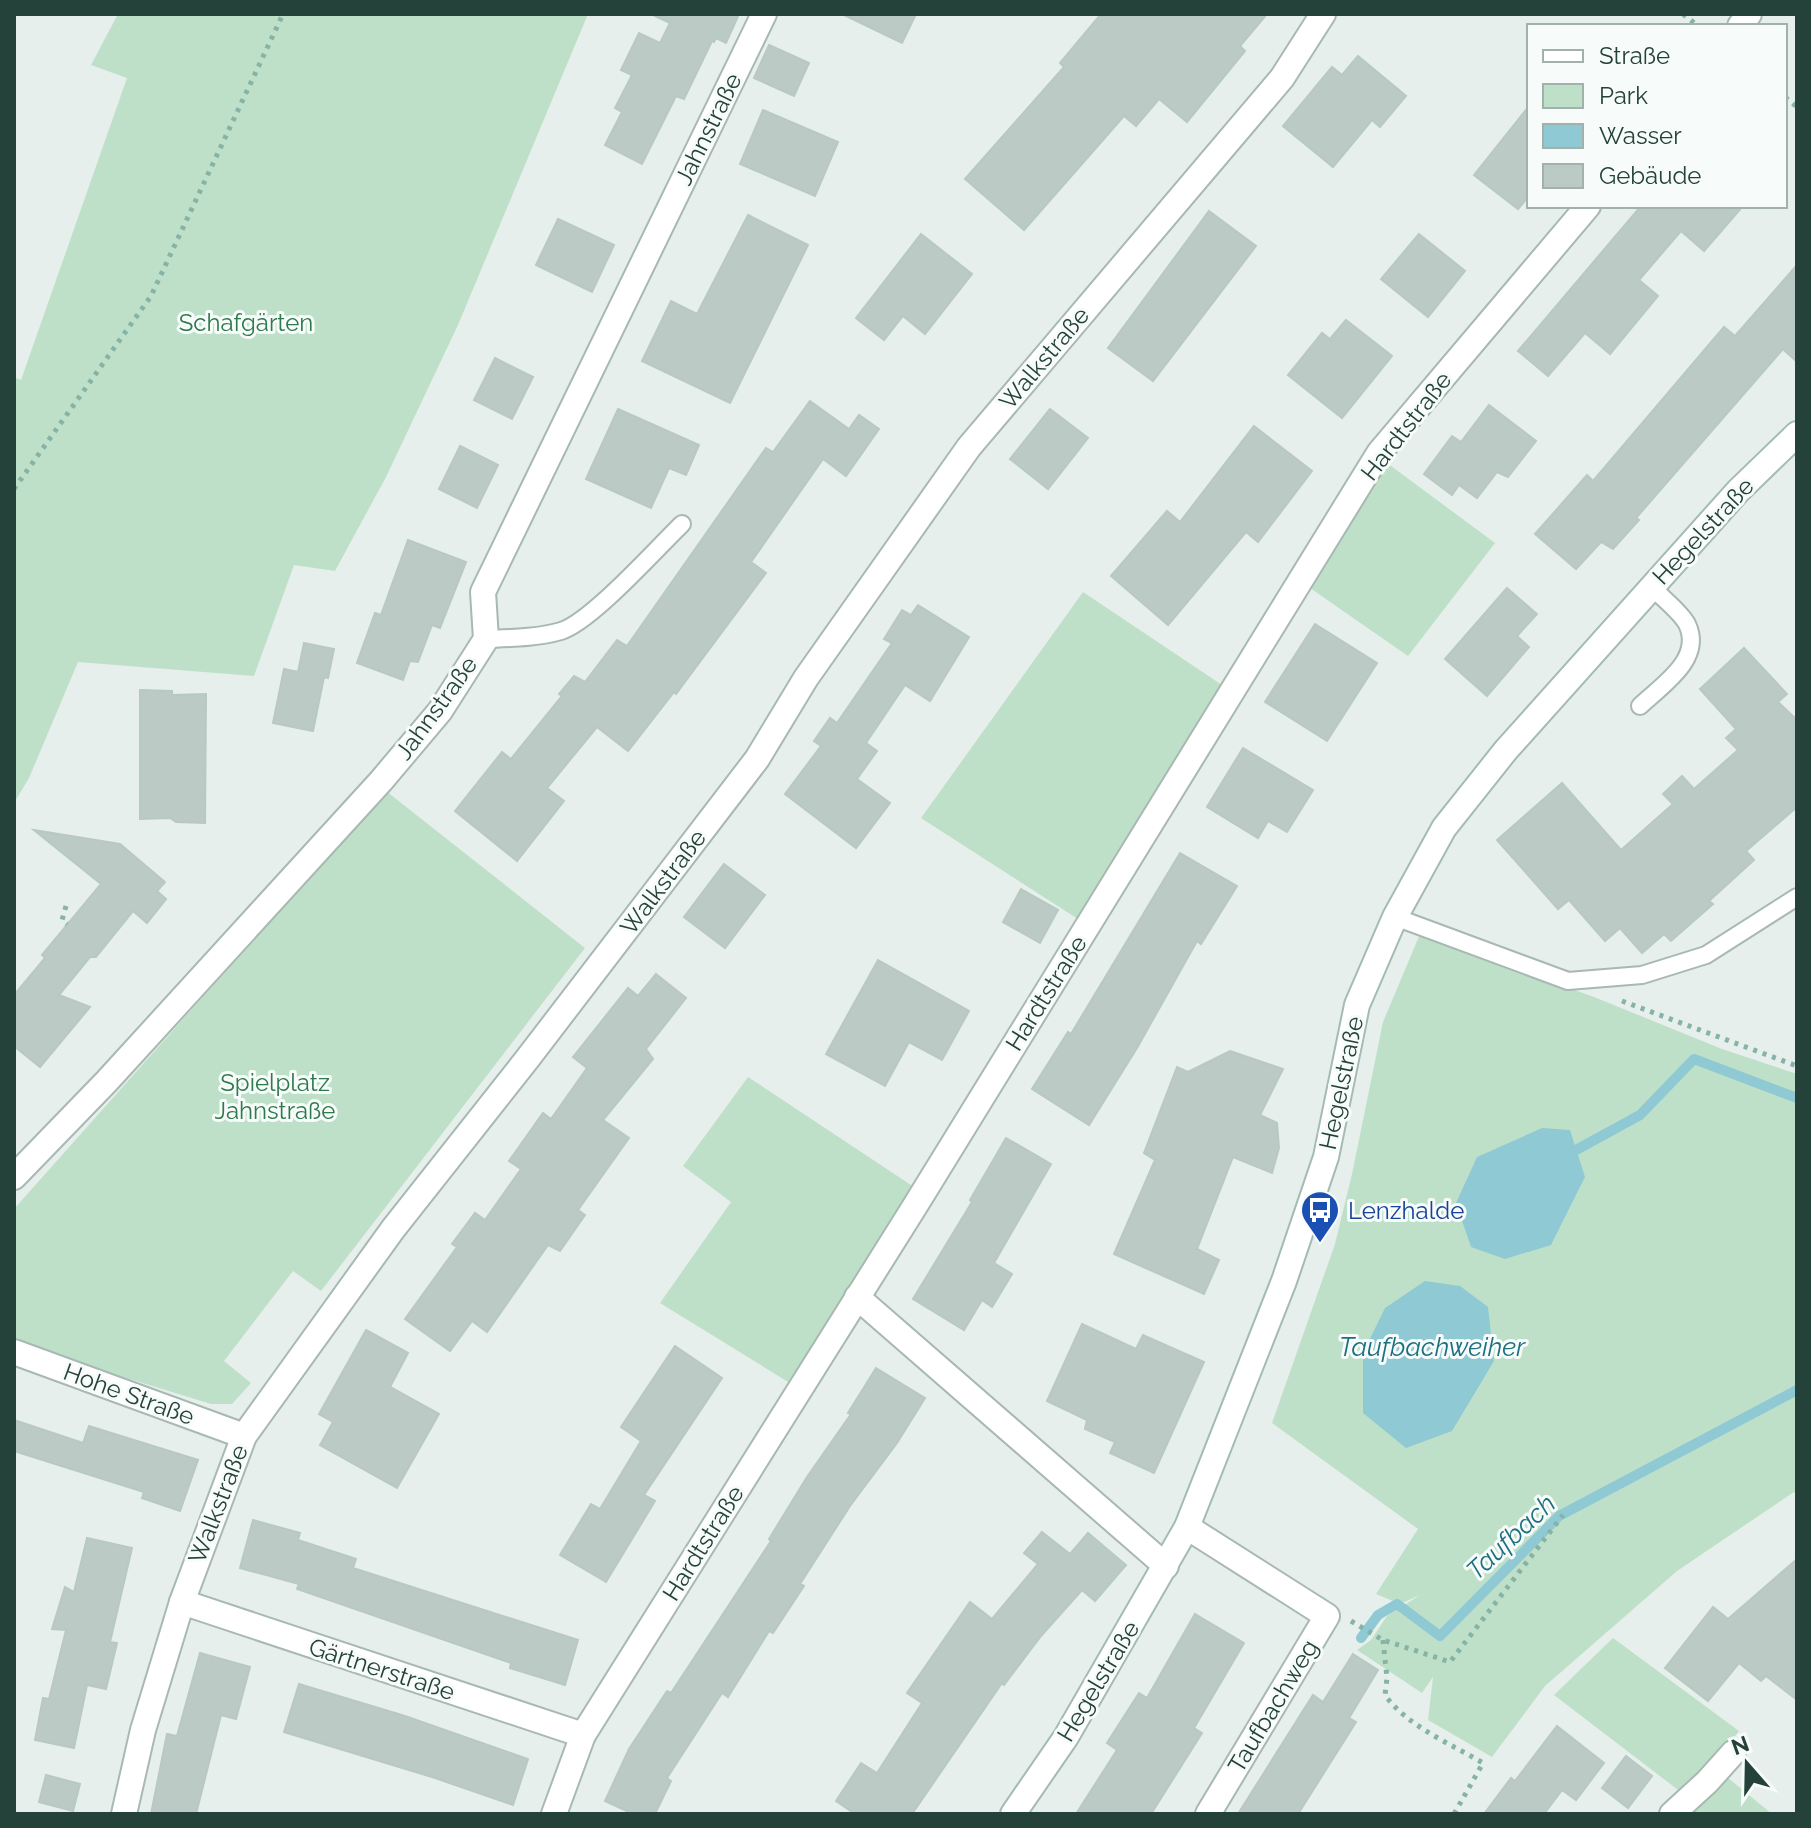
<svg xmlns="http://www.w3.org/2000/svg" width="1811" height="1828" viewBox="0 0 1811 1828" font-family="Raleway,sans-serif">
	<rect width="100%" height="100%" fill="#e6efeb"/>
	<g fill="#bfe0c8">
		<path d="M118,14h470l-130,311 -72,152 -51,94 -41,-6 -40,111 -176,-14 -49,116 -15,25v-426l7,3 106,-302 -36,-13z"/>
		<path d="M1387,463l108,80 -87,113 -98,-68z"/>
		<path d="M1083,592l142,95 -144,234 -160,-103z"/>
		<path d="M386,791l199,157 -264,343 -28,-20 -69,90 27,22 -19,21h-21l-114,-35 -83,-29v-131z"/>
		<path d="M1420,934l174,63 128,52 75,25v420l-3,-2 -117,79 -132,115 -53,71 -64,-37 5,-43 -11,16 -65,-43 14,-10 16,-24 33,-21 -20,9 -24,-10 42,-65 -146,-106 63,-179 17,-70 31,-152z"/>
		<path d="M748,1077l169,112 -124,196 -133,-82 71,-101 -48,-36z"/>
		<path d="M1613,1638l126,93 -53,65 -132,-101z"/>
		<path d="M1722,1773l50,41h-91z"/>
	</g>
	<g fill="#8ec9d4">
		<path d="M1542,1128l28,2 15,47 -34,68 -46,14 -34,-12 -15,-44 21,-46z"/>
		<path d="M1425,1281l35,5 28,21 6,54 -42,70 -46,17 -43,-35v-60l22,-45z"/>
	</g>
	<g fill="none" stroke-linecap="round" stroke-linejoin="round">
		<g stroke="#8ec9d4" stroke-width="10">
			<path d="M1576,1150l64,-35 54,-56 103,39"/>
			<path d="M1361,1638l17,-23 19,-11 43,32 119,-120 238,-126"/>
		</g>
	</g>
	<g fill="#bbcac4" stroke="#b8c9c2" stroke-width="2">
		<path d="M651,14h88l-13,29 -10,-5 -2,4 -2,-1 -28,58 -8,-3 -34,68 -37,-19 17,-33 -7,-4 17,-33 -11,-5 18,-37 21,10 10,-20z"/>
		<path d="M842,14h74l-14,29z"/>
		<path d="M1101,14h166l-27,32 5,5 -58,71 -28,-23 -23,27 -12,-10 -100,114 -59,-51 99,-112 -4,-4z"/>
		<path d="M769,45l40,18 -15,33 -40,-18z"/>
		<path d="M1358,56l48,40 -26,31 -8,-7 -39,47 -50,-41 49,-59 10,8z"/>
		<path d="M1529,106v90l-11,13 -44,-34z"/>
		<path d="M763,110l75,32 -23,54 -75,-32z"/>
		<path d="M1641,206h102l-39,45 -23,-20 -42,49 19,16 -48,58 -25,-21 -37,43 -30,-25z"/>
		<path d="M1209,211l47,35 -103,135 -45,-33z"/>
		<path d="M748,215l60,30 -78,158 -88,-42 29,-60 26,13z"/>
		<path d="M558,219l56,26 -22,47 -56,-27z"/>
		<path d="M921,234l51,40 -47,60 -22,-18 -19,24 -28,-22z"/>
		<path d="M1419,234l46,37 -37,46 -47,-38z"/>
		<path d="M1797,265v97l-14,-13 -147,169 3,2 -26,29 -12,-7 -25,27 -41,-35 52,-59 6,6 131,-154 11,9z"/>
		<path d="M1346,320l46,36 -50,62 -54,-43 34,-42 8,6z"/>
		<path d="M495,358l38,19 -21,42 -38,-19z"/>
		<path d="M810,401l39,28 10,-14 20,14 -33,47 -23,-17 -72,103 15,11 -90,121 -2,-2 -46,59 -31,-24 -50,61 17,13 -47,60 -62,-50 47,-59 9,7 51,-63 -3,-2 15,-18 11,6 32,-42 10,6 139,-198 7,4z"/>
		<path d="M1489,405l47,36 -28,36 -11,-5 -20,26 -18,-13 -7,10 -28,-21 28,-38 9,6z"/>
		<path d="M618,409l81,36 -13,30 -17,-7 -18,40 -65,-29z"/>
		<path d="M1050,409l38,29 -40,51 -38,-30z"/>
		<path d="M1254,426l58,45 -54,71 -12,-10 -78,93 -57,-49 56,-65 13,11z"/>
		<path d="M460,446l38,19 -21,43 -38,-19z"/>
		<path d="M408,540l58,22 -26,66 -8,-3 -14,37 -8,-1 -7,19 -46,-17 18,-50 6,2z"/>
		<path d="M1507,588l30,26 -20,22 12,11 -42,49 -42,-37z"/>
		<path d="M918,605l51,32 -39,64 -25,-16 -39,58 11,8 -20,28 33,24 -34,45 -71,-54 36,-48 -7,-5 16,-23 7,5 55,-80 -8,-4 18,-29 9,5z"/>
		<path d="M1315,624l62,39 -50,78 -62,-39z"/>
		<path d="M304,643l30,6 -6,29 -4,-1 -11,54 -40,-8 11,-54 14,3z"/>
		<path d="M1744,648l43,46 -9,8 19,18v87l-51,44 8,9 -45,41 4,3 -42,37 -7,-7 -22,19 -22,-25 -15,13 -36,-41 -11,9 -61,-69 65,-57 59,67 52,-46 -10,-10 19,-18 12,13 44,-39 -12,-12 10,-9 -36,-40z"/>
		<path d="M140,690l32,1v4l34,-1 -1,129 -29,-1 -6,-4 -30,1z"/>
		<path d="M1243,748l70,42 -26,42 -19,-11 -10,17 -51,-31z"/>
		<path d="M34,830l86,14 45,38 -8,9 9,8 -19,24 -14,-12 -37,46h-6l-31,38 31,12 -50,60 -26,-21v-51l31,-37 -3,-3 59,-71z"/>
		<path d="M1180,853l57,33 -36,58 -4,-3 -60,107 -48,77 -57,-36 36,-57 3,2z"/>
		<path d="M724,864l41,31 -40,53 -41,-31z"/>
		<path d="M1021,889l37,21 -18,33 -37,-21z"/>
		<path d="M878,960l91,51 -27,49 -33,-18 -24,44 -59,-32z"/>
		<path d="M656,974l30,24 -40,51 7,10 -50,61 26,18 -51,72 7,5 -25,36 -12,-6 -61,87 -15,-11 -22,30 -45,-32 52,-72 -5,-3 23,-31 10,7 36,-51 -12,-8 34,-48 8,6 36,-51 -14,-11 55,-69 10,8z"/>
		<path d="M1230,1051l53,18 -23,46 17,8 2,25 -7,25 -39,-16 -36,92 22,11 -15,34 -90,-40 41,-94 -11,-7 33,-86 11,5z"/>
		<path d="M1006,1138l45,26 -57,99 18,11 -20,33 -10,-7 -18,30 -51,-31 59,-97 -2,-2z"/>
		<path d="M1082,1324l54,25 7,-14 61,27 -50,111 -44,-20 5,-11 -30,-13 2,-9 -40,-19z"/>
		<path d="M366,1330l42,23 -18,34 49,27 -42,74 -77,-43 13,-23 -14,-8z"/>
		<path d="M675,1346l47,32 -78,117 11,6 -49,81 -46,-27 31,-51 9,5 41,-68 -20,-14z"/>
		<path d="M876,1368l49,30 -28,45 -47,63 -50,78 4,2 -31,47 -4,-2 -41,66 -6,-4 -55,85 4,3 -16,33h-22l-28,-13 24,-52 38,-58 4,2 100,-152 -2,-2 38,-62 44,-63 -3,-1z"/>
		<path d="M14,1420l69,23 6,-17 109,34 -18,51 -38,-13 2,-6 -130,-41z"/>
		<path d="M253,1520l47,13 -2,7 58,19 -3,9 225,72 -13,45 -55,-17 1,-5 -214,-74 2,-5 -59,-16z"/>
		<path d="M1042,1532l28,22 18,-21 38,32 -31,36 -13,-11 -41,46 -37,49 -2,-2 -90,131h-57l-19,-13 25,-38 16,10 45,-70 -15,-10 63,-91 22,17 46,-55 -14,-11z"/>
		<path d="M87,1538l45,10 -22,94 7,1 -11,46 -19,-4 -13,63 -39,-8 8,-42 6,1 17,-69 -14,-1 13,-42 9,5z"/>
		<path d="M1797,1559v141l-31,-24 -5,5 -22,-18 -31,38 -43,-33 48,-61 15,12z"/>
		<path d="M1195,1614l49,29 -50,85 8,5 -51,81h-75l41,-64 -10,-7 32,-50 8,5z"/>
		<path d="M200,1653l50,14 -14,52 -15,-4 -25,99h-45l16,-80 10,2z"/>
		<path d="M1353,1654l25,16 -29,48 7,4 -58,92h-60l75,-119 10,7z"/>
		<path d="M299,1684l106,32 123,43 -15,46 -81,-28 -148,-45z"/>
		<path d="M1557,1726l47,37 -28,37 -14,-10 -18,24h-60l27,-36 4,3z"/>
		<path d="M1626,1756l26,20 -24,32 -26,-20z"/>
		<path d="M46,1775l34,9 -7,27 -34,-9z"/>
	</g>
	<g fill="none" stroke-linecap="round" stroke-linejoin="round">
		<g stroke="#a8b8b2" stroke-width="20">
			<g id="lane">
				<path d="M486,639c25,-1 51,-1 75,-8 30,-9 95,-82 121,-107"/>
				<path d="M1640,706c22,-21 64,-47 47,-82 -7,-13 -25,-26 -35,-37"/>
				<path d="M1395,917l173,64 74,-6 64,-20 91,-58"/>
			</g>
		</g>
		<g stroke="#a8b8b2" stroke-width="28">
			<g id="street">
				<path d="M1740,26l9,-12"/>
				<path d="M14,1177l93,-96 274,-300 59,-70 46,-72 -3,-47 281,-578"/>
				<path d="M857,1297l309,269"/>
				<path d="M14,1352l230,84"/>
				<path d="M1187,1527l140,89 -119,198"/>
				<path d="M182,1602l401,133"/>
				<path d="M124,1814l19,-84 39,-128 62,-166 149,-207 135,-171 229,-299 49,-81 163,-231 313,-369 41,-64"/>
				<path d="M554,1814l29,-79 332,-529 464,-753 209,-247"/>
				<path d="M1672,1814l35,-32 26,-29"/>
			</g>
		</g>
		<g stroke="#a4bbb3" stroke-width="28">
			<path id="secondary" d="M1013,1814l53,-77 121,-210 97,-246 42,-124 31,-152 38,-88 49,-89 62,-78 232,-259 59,-57"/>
		</g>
		<g stroke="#86b3a5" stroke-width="5" stroke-dasharray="4 6" stroke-linecap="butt">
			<path d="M1683,14l15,12"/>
			<path d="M1785,97l12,10"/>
			<path d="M14,489l137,-193 132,-282"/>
			<path d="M66,906l-4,14 5,4"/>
			<path d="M1622,1001l175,65"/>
			<path d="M1351,1621l32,19 67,22 113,-147"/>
			<path d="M1383,1640l4,38 -2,17c22,31 66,49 98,68l-29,51"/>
		</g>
		<use href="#lane" stroke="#fff" stroke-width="16"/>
		<use href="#street" stroke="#fff" stroke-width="24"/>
		<use href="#secondary" stroke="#fff" stroke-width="24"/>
	</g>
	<defs>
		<g id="bus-pin" transform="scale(2)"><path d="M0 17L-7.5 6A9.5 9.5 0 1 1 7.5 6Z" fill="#1a4fb4" stroke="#f7fbf9"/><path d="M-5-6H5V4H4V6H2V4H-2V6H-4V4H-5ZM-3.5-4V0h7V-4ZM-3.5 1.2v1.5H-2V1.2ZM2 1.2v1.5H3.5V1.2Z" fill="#fff"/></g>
	</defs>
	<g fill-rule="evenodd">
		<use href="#bus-pin" x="1320" y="1210"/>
	</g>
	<g text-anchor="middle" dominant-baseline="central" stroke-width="6" stroke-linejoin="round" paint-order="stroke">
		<g font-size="24" fill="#24423a" stroke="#f7fbf9">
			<text transform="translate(708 129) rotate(-64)">Jahnstraße</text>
			<text transform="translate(1044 358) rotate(-50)">Walkstraße</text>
			<text transform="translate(1406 426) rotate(-52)">Hardtstraße</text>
			<text transform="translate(1703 531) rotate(-47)">Hegelstraße</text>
			<text transform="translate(436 708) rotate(-54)">Jahnstraße</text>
			<text transform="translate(663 882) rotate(-53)">Walkstraße</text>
			<text transform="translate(1046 993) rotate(-58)">Hardtstraße</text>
			<text transform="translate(1341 1083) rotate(-78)">Hegelstraße</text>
			<text transform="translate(129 1394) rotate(20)">Hohe Straße</text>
			<text transform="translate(218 1504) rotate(-69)">Walkstraße</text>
			<text transform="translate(703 1543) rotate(-58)">Hardtstraße</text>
			<text transform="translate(382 1669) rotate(18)">Gärtnerstraße</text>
			<text transform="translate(1098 1681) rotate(-59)">Hegelstraße</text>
			<text transform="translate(1273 1706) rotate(-59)">Taufbachweg</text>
		</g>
		<g font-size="24" fill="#2d7a4b" stroke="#f7fbf9">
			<text x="246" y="322">Schafgärten</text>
			<text x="275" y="1082">Spielplatz<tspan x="275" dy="28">Jahnstraße</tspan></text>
		</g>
		<g font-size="24" fill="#164399" stroke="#f7fbf9" text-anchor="start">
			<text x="1348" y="1210">Lenzhalde</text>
		</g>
		<g font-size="26" font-style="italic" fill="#1c6f80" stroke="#f7fbf9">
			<text x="1432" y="1347">Taufbachweiher</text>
			<text transform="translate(1511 1537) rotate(-43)">Taufbach</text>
		</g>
	</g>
	<rect width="1811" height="1828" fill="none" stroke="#24423a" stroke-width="32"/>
	<rect x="1527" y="24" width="260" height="184" fill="#f7fbf9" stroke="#a3b1ad" stroke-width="2"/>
	<rect x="1543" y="50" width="40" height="12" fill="#ffffff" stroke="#a3b1ad" stroke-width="2"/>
	<text x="1599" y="64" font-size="24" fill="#24423a">Straße</text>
	<rect x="1543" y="84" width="40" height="24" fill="#bfe0c8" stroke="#a3b1ad" stroke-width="2"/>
	<text x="1599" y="104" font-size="24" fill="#24423a">Park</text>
	<rect x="1543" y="124" width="40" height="24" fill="#8ec9d4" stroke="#a3b1ad" stroke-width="2"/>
	<text x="1599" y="144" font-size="24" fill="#24423a">Wasser</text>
	<rect x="1543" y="164" width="40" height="24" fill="#bbcac4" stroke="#a3b1ad" stroke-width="2"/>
	<text x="1599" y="184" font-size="24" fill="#24423a">Gebäude</text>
	<g transform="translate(1747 1764) rotate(340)" stroke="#f7fbf9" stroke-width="6" paint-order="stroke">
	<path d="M0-6L14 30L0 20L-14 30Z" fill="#24423a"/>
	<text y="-12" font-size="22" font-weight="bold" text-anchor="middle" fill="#24423a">N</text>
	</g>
</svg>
